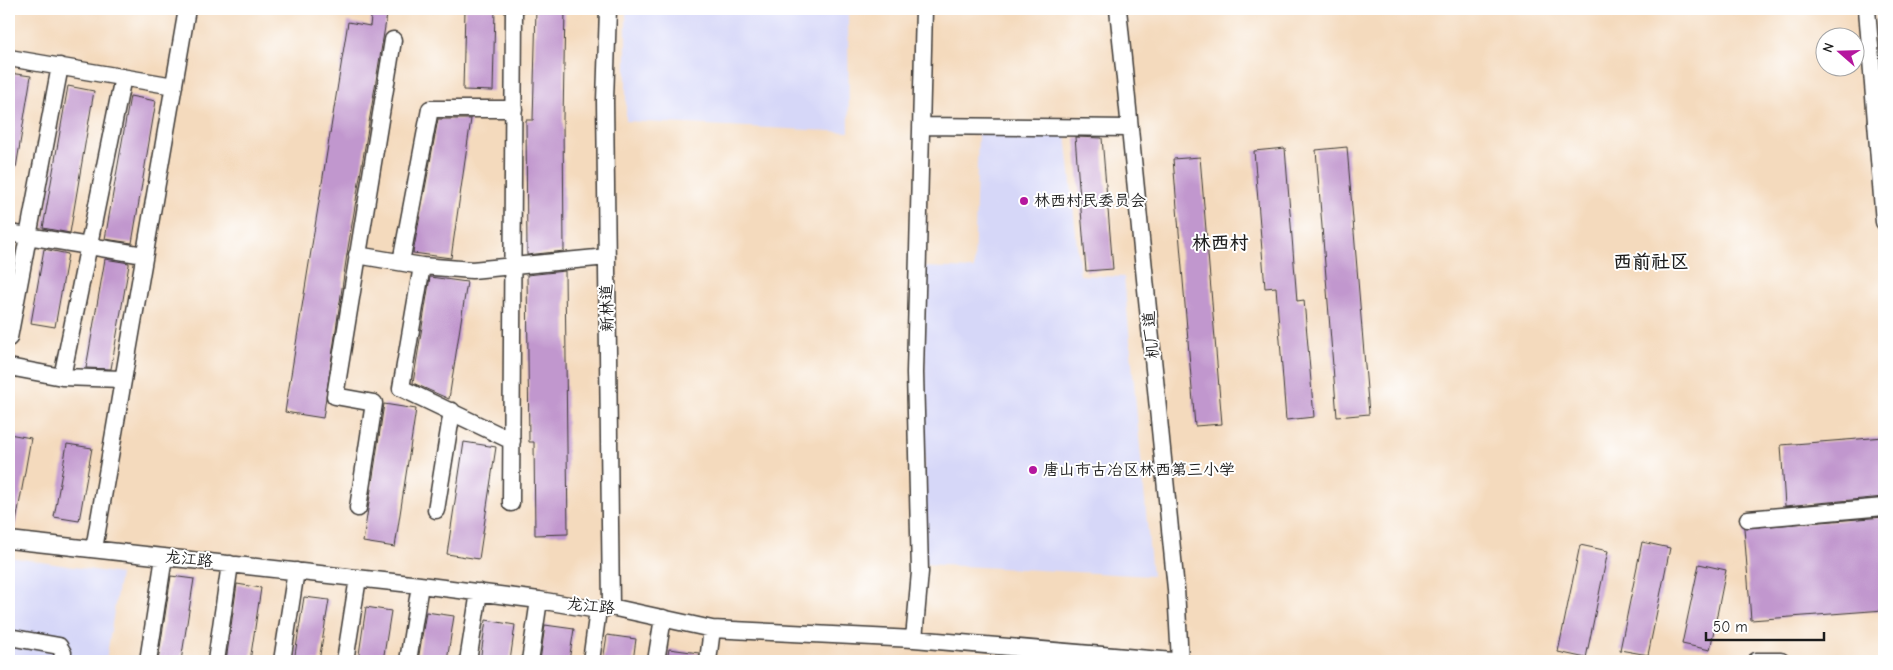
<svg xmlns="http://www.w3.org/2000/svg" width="1893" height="670" font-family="'Comic Neue','LXGW WenKai TC',sans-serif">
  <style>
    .built { fill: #d6d7f8 }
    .building { fill: #c197ce }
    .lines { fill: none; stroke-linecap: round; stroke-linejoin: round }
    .minor-casing { stroke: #3c3834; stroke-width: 19 }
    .minor { stroke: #fff; stroke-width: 16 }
    .poi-dot { fill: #b5179e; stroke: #fff; stroke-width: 2 }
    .labels { text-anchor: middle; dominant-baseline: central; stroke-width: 4; stroke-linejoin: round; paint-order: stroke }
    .poi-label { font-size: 16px; fill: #1c1c1c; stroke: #fff; text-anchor: start }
    .street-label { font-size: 16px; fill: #1c1c1c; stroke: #fff }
    .quarter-label { font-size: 19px; font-weight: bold; fill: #1c1c1c; stroke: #fff }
  </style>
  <rect width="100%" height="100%" fill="#fff"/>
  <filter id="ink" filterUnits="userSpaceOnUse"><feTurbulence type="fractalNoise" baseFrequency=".02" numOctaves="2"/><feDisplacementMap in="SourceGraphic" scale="10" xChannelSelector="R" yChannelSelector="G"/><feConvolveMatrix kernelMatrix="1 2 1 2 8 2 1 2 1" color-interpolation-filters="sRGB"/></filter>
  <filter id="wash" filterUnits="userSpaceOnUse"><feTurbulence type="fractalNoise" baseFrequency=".0096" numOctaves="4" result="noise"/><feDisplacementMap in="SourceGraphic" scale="20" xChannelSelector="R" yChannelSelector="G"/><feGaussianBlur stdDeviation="1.12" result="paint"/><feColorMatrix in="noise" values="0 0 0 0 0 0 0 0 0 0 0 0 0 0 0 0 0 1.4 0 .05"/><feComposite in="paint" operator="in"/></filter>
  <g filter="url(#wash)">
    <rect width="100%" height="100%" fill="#f4dabd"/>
    <path class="built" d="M626 9H848L849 132 626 121Z
      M978 132 1066 133 1080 275 1124 277 1152 576 924 564 925 267 974 269Z
      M9 557 120 574 106 661H9Z"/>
    <g id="blocks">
      <path class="building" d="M372 9H388L347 254 323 418 285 412 348 22 370 26Z
        M465 9H495L493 91 463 90Z
        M536 9H565L563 119 564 251 527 255 526 120H533Z
        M9 73 31 76 16 168 9 167Z
        M68 86 94 91 70 233 43 228Z
        M130 96 156 101 132 243 105 239Z
        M438 119H471L451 258 413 253Z
        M1075 137 1102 138 1113 269 1086 271Z
        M1347 147 1369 414 1337 417 1316 150Z
        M1285 148 1297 301 1304 300 1314 417 1286 420 1276 287 1265 288 1254 151Z
        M1200 157 1222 424 1195 426 1173 159Z
        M44 249 68 254 55 327 31 323Z
        M105 259 129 263V265L111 369 86 368Z
        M565 271 568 534 535 535 534 442H529L527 275Z
        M430 277 467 282 449 399 413 383Z
        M384 404 416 409 395 547 363 542Z
        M9 434 31 438 15 528H9Z
        M1884 437V497L1785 506 1781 445Z
        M464 442 496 447 479 559 447 554Z
        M67 444 92 448 79 521 54 517Z
        M1884 517V610L1751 620 1744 528Z
        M1642 542 1670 548 1648 655 1620 650Z
        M1580 545 1608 551 1586 658 1558 652Z
        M1699 564 1726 570 1710 650 1682 644Z
        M171 576 194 579 181 661H158Z
        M237 584 261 588 250 661H226Z
        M304 597 329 600 319 661H294Z
        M366 607 391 611 383 661H358Z
        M426 612 454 616 447 661H418Z
        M486 620 515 625 510 661H480Z
        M545 625 574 629 569 661H540Z
        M607 635 636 639 633 661H603Z
        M669 649 699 653 698 661H667Z"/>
    </g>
  </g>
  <g filter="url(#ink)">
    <use href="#blocks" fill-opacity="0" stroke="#3c3834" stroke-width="1"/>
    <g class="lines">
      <defs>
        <path id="minor" d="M608 9 605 101 611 607
          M1118 9 1176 589 1180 661
          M1867 9 1884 222
          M9 58 174 86
          M921 126 1130 128
          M9 233 144 255
          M357 255 422 266 472 270 607 257
          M401 262 430 109H514
          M422 266 401 388 512 441
          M9 338 60 66
          M9 367 62 377 122 379
          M62 377 123 77
          M511 503 514 9
          M358 508 374 403 335 396 393 40
          M436 510 452 411
          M1748 519 1884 507
          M9 540 420 585 539 600 598 610 611 607 712 629 914 639 1173 661
          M94 549 187 9
          M9 637 59 646 63 653 62 661
          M914 639 920 572 915 373 924 9
          M148 661 164 557
          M216 661 230 564
          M282 661 296 571
          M345 661 358 578
          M408 661 420 585
          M468 661 479 592
          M530 661 539 600
          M591 661 598 610
          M656 661 663 618
          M708 661 712 629
          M1756 661H1781"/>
      </defs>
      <use href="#minor" class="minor-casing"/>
      <use href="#minor" class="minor"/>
    </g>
  </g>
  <g class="poi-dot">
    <circle cx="1024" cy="201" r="5"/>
    <circle cx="1033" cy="470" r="5"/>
  </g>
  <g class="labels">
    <g class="poi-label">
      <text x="1034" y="201">林西村民委员会</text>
      <text x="1043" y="470">唐山市古冶区林西第三小学</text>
    </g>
    <g class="street-label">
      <text transform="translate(607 308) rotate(-91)">新林道</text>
      <text transform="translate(1151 335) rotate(-96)">机厂道</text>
      <text transform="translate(189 559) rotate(6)">龙江路</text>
      <text transform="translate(591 606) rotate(6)">龙江路</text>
    </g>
    <g class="quarter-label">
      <text x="1220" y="243">林西村</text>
      <text x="1651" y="262">西前社区</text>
    </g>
  </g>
  <rect width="1893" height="670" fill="none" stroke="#fff" stroke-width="30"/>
  <g transform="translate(1840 52) rotate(290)"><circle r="24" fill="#ffffff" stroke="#a4a4a4"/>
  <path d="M0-4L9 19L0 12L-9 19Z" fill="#b5179e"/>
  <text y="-8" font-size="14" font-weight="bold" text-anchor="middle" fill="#1c1c1c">N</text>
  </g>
  <path d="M1706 632v8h118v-8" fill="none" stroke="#1c1c1c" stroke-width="2.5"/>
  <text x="1713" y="632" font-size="15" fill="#1c1c1c" stroke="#ffffff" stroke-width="4" paint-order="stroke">50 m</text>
</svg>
